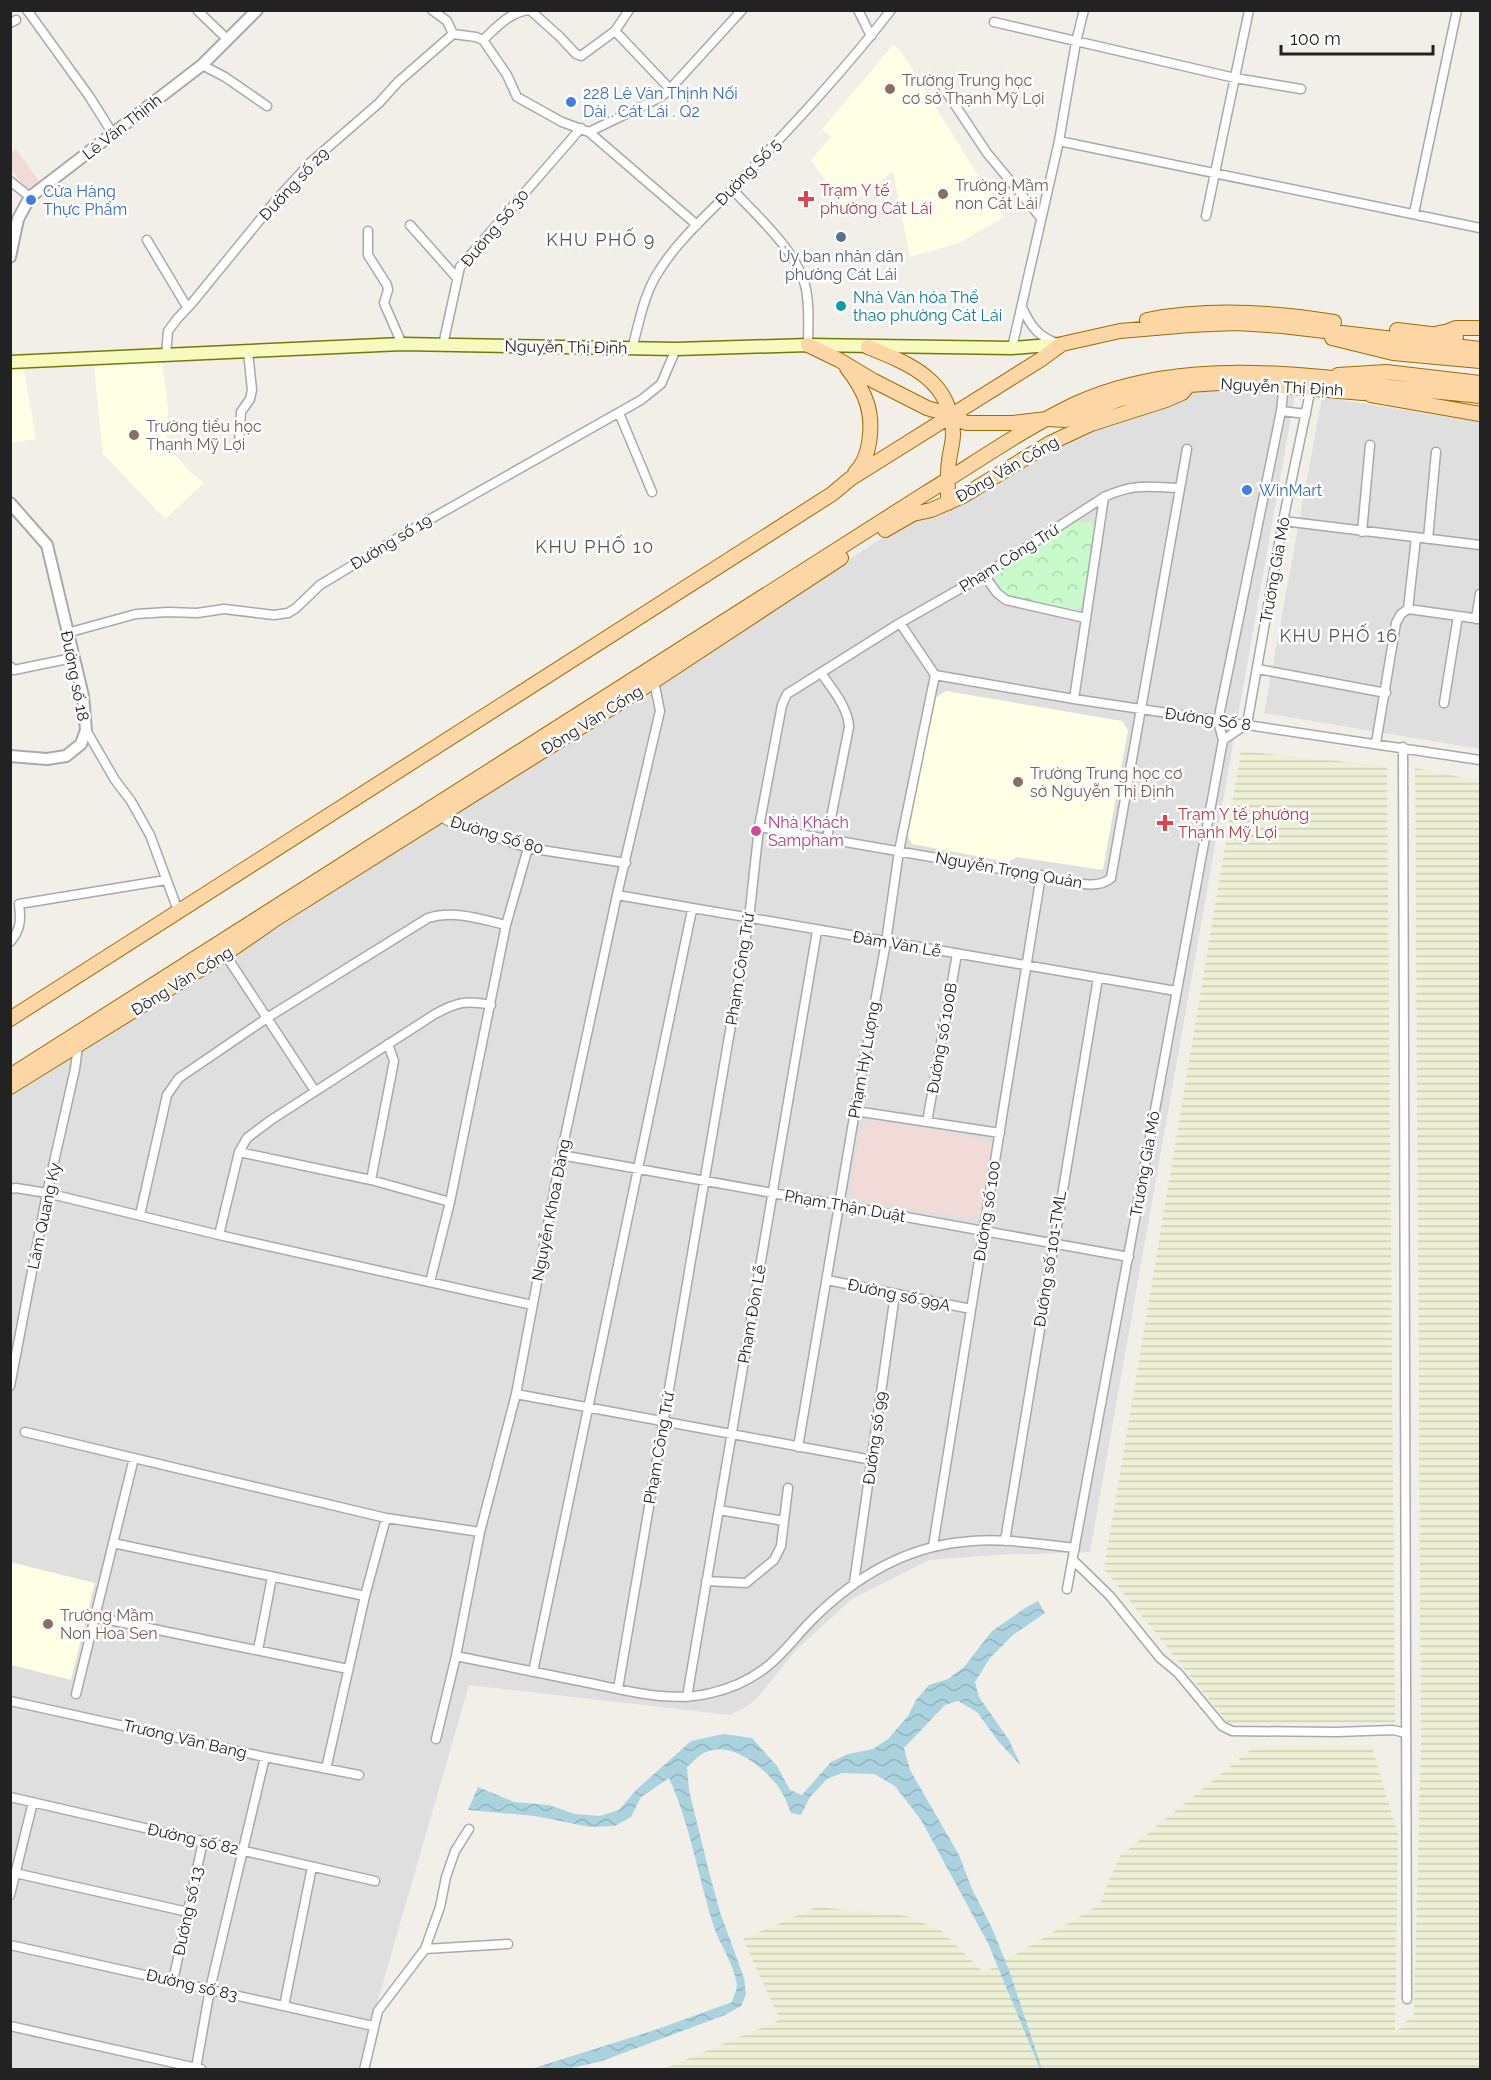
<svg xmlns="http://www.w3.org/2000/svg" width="1491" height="2080" font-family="Raleway,sans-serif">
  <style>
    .residential { fill: #e0dfdf }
    .commercial { fill: #f2dad9 }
    .education { fill: #ffffe5 }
    .farmland { fill: url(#farmland-rules) }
    .park { fill: url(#park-crowns) }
    .water { fill: url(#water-waves) }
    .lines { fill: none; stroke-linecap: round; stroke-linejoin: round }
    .minor-casing { stroke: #a9a9a9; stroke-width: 11 }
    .tertiary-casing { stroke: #a9a9a9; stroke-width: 14 }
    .secondary-casing { stroke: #707d05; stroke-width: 15 }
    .primary-casing { stroke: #a06b00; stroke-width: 16 }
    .minor { stroke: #fff; stroke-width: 8 }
    .tertiary { stroke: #fff; stroke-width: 10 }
    .secondary { stroke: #f7fabf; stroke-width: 12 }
    .primary { stroke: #fcd6a4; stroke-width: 14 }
    .education-dot { fill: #8d6e63; stroke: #fff; stroke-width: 2 }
    .shop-dot { fill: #3f7fe0; stroke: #fff; stroke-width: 2 }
    .health-dot { fill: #e0444e; stroke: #fff; stroke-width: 2 }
    .service-dot { fill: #5c6f8a; stroke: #fff; stroke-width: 2 }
    .culture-dot { fill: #0f9aa8; stroke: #fff; stroke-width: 2 }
    .hotel-dot { fill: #d1479c; stroke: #fff; stroke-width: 2 }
    .labels { text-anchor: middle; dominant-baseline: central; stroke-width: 5; stroke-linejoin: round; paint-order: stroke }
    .education-label { font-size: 16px; fill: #785e54; stroke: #fff; text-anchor: start }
    .shop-label { font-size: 16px; fill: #366cbe; stroke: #fff; text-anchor: start }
    .street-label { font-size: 16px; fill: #222; stroke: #fff }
    .health-label { font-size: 16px; fill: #be3a42; stroke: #fff; text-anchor: start }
    .service-label { font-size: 16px; fill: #4e5e75; stroke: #fff }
    .culture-label { font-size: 16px; fill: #0d838f; stroke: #fff; text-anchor: start }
    .hotel-label { font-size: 16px; fill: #b23c85; stroke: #fff; text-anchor: start }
    .neighbourhood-label { font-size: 18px; letter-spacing: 1.5px; fill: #555; stroke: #fff }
  </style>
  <defs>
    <pattern id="farmland-rules" width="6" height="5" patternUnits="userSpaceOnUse" patternTransform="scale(1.5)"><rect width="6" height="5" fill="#eef0d5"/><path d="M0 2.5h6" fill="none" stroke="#ccceb7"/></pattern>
    <pattern id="park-crowns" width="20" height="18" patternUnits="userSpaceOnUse" patternTransform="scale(1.5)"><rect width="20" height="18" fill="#c8facc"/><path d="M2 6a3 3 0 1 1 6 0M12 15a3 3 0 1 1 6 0" fill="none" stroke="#acd6af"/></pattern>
    <pattern id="water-waves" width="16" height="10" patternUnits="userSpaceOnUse" patternTransform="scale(1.5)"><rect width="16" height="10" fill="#aad3df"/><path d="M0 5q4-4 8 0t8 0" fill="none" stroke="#92b5bf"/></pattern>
  </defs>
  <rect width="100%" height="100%" fill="#f2efe9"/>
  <path class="residential" d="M1236 385 1295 394 1090 1552 997 1555 929 1560 852 1599 795 1651 759 1696 746 1707 730 1715 469 1685 358 2069 188 2070 179 2067 176 2070H11V1096L116 1031 904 524 1072 436 1186 393Z
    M1322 397 1480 422V749L1264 713Z"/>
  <path class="commercial" d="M16 149 42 185 30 194 11 169V153Z
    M872 1120 984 1139 989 1142 992 1147 983 1209 980 1214 976 1218 971 1219 855 1198 851 1187 862 1128Z"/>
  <path class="education" d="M893 45 900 50 1004 217 959 243 910 257 893 171 844 208 811 160 831 137 822 129Z
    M162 361 168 409 167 446 190 472 204 483 165 519 103 454 94 365Z
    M10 369H24L36 439 11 443Z
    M946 691 1122 721 1128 730 1103 870 1017 857 1008 862 912 844 907 835 935 698Z
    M10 1562 95 1583 71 1680 11 1665Z"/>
  <path class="farmland" d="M1241 751 1387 766 1395 1722 1228 1723 1104 1569Z
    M1415 768 1480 781V2069L661 2070 780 2020 743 1939 817 1907 907 1916 942 1931 984 1973 1099 1905 1119 1857 1254 1747 1371 1745 1398 1834 1395 2033 1414 2014 1421 1743Z"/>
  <path class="park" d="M1084 521 1090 522 1095 526V533L1082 606 1073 613 1007 601 995 587V576L999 570 1076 522Z"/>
  <path class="water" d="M1038 1601 1045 1613 1013 1635 990 1658 975 1682 979 1697 1009 1740 1021 1766 998 1741 977 1712 958 1701 945 1705 904 1748 910 1770 959 1855 972 1889 992 1928 1010 1973 1042 2069H1040L988 1943 921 1820 895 1786 874 1774 842 1773 827 1779 810 1797 801 1815 791 1813C788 1806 785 1797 781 1791 767 1769 729 1737 702 1754 697 1757 692 1763 687 1767L689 1790 709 1872 720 1912 744 1978 746 1994 741 2006 725 2015 602 2061 568 2069H531L655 2030 732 2002C733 1997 737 1990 737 1985 734 1963 719 1944 713 1924 698 1875 690 1825 669 1778L641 1797 631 1817 615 1826 590 1827 535 1816 468 1810 478 1787 514 1802 549 1805 575 1814 600 1816 619 1810 636 1790 691 1741 724 1734 752 1738 777 1766 790 1790 802 1795 831 1762 848 1754 873 1749 888 1739 908 1716 916 1700 929 1685 948 1679 964 1667 992 1631 1025 1608Z"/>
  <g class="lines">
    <defs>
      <path id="minor" d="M27 10 89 96 113 134
        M197 10 228 40
        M432 10 447 21 453 34 476 37 483 40 507 75 517 97 562 122 589 132 697 225
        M530 10 559 36 576 54 581 56 615 31 629 10
        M858 10 871 36
        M994 22 1235 78 1301 89
        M10 23 16 20
        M615 31 670 89
        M483 40C497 27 509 12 530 10
        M202 65 225 77 267 106
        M939 81 987 153 1041 218
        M589 132 661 97 670 89 742 10
        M1059 141 1480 228
        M10 181 30 197
        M732 189C757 216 795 249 805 285 810 303 808 326 808 345
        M1414 213 1457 10
        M1206 216 1249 10
        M410 225 457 278
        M368 231V255L387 285 388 290 384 303 402 344
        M147 240 187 307
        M1022 307C1030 325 1038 337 1057 343
        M443 345 460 267 581 128
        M1012 348 1059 141 1076 42 1084 10
        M632 349C639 323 644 293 659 271 680 237 712 211 739 182 791 127 844 71 891 10
        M166 356 168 331 177 319 192 303 277 199 311 162 379 103 398 82 453 34
        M1281 411 1306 414
        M619 413 652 492
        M239 445 241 412 250 399 252 390 248 352
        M1283 521 1480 545
        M1362 532 1370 445
        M1428 539 1436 452
        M984 575 997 593 1006 600 1085 618
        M1408 609 1416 538
        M1476 619 1480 594
        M900 623 935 675
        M67 633 136 614 168 612 197 613 224 609 274 615 288 613 296 608 320 585 411 530 641 400 661 384 676 349
        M10 666 14 670 72 658
        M1258 669 1386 693
        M821 673C832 689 848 707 849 727L827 838
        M935 675 1074 699 1480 760
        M1074 699 1104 497
        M1444 703 1458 616
        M86 730 115 780 131 801 150 835 176 905
        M1223 740 1247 724 1283 521 1311 388
        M1376 743 1396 623 1401 614 1408 609 1480 619
        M1403 747 1407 1999
        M439 816 450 822 528 848 626 863
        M759 827 1052 878C1070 881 1097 891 1111 878L1187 449
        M617 895 1176 991
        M10 942C21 930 21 919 19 904L166 880
        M225 954 315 1091
        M855 1111 1000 1133
        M927 1122 957 954
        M239 1152 371 1180 450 1202
        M561 1155 1129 1257
        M371 1180 394 1061 388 1044
        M10 1189 16 1188 47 1193 219 1235 532 1305
        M140 1215 167 1095 179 1078 267 1018 428 918C455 910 480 919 506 925
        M219 1235 239 1152 247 1138 271 1120 435 1014C457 1002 466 1000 491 1005
        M827 1280 971 1309
        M430 1282 450 1202 506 925 528 848
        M10 1386 47 1193 75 1069 78 1046
        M516 1394 872 1460
        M25 1432 386 1518 480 1532
        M798 1447 855 1111 886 942 899 851 935 675
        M719 1510 784 1521
        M1005 1541 1098 978
        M113 1543 365 1596
        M933 1546 1041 875
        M1073 1560 1110 1596 1160 1658 1178 1673 1222 1726 1232 1731 1336 1732 1393 1730 1406 1733
        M706 1581 746 1583 774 1560 781 1546 788 1488
        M854 1583 895 1294
        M1067 1589 1223 740 1218 721 1281 411 1284 385
        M95 1617 348 1669
        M258 1650 272 1577
        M456 1656C500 1665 545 1674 589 1683 628 1691 672 1703 711 1693 729 1689 749 1680 764 1669 782 1656 796 1636 812 1620 853 1579 903 1548 962 1542 999 1537 1038 1544 1075 1548
        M533 1672 692 910
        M618 1689 749 919 759 827 782 705 787 694 900 623 984 575 1104 497C1135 483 1147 487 1179 488
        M76 1694 134 1458
        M687 1697 817 931
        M10 1701 265 1757 359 1775
        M436 1739 456 1656 480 1532 516 1394 561 1155 617 895 660 711 654 681
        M326 1769 365 1596 386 1518
        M10 1797 375 1881
        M15 1873 188 1912
        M10 1895 33 1802
        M10 1945 373 2026
        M425 1949 508 1944
        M173 1981 203 1841
        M284 2006 312 1867
        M10 2026 201 2069
        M196 2068 210 1989 265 1757
        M364 2070 378 2011 425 1949 440 1907 446 1877 455 1851 469 1829"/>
      <path id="tertiary" d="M10 257 18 219 30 197 202 65 257 10
        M10 503 47 545 83 696 86 730 81 744 66 756 47 759 10 756"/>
      <path id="secondary" d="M10 362 402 344 676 349 808 345 1012 348 1062 344"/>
      <path id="primary" d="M1147 320C1207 308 1273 312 1334 322
        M1397 330 1456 337
        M1439 333 1446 332 1456 328H1480
        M1332 338 1393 353 1480 361
        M808 345 839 360 874 381 927 408 951 415 966 423H1013L1047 419 1066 420 1118 400 1156 391 1189 385 1233 382 1363 393 1381 390
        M868 347C910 364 952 380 953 434 953 443 950 452 949 461 947 475 948 489 948 503
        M847 368C866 392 874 413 869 443 867 455 863 465 855 473
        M1338 375 1386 372 1480 383
        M1371 395 1480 414
        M885 530 913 514 931 510 963 496 1050 443 1091 424 1166 400 1182 393 1189 385
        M10 1019 832 494 850 479 1040 360 1062 344 1120 331 1190 325 1236 323 1282 326 1480 349
        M10 1076 926 493C975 463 1023 429 1075 404 1151 369 1240 369 1322 377 1339 378 1355 383 1371 385 1408 389 1444 392 1480 396
        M10 1087 225 954 277 918 654 681 841 558"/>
    </defs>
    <use href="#minor" class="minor-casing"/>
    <use href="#tertiary" class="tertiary-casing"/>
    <use href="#secondary" class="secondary-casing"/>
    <use href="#primary" class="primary-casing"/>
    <use href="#minor" class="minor"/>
    <use href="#tertiary" class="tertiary"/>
    <use href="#secondary" class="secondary"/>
    <use href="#primary" class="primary"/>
  </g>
  <g class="education-dot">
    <circle cx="890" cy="89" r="6"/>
    <circle cx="943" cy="194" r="6"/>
    <circle cx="134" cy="435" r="6"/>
    <circle cx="1018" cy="782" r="6"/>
    <circle cx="48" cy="1624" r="6"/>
  </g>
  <g class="shop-dot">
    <circle cx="571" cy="102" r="6"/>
    <circle cx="31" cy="200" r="6"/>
    <circle cx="1247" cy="490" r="6"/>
  </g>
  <g class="health-dot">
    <path d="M803 190h6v6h6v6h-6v6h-6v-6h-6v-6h6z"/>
    <path d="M1162 814h6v6h6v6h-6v6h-6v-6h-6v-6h6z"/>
  </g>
  <circle class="service-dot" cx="841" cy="237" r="6"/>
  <circle class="culture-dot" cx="841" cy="306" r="6"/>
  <circle class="hotel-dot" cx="756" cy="831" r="6"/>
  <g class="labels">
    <g class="education-label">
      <text x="902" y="80">Trường Trung học<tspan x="902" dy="18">cơ sở Thạnh Mỹ Lợi</tspan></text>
      <text x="955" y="185">Trường Mầm<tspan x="955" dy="18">non Cát Lái</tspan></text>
      <text x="146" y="426">Trường tiểu học<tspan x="146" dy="18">Thạnh Mỹ Lợi</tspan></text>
      <text x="1030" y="773">Trường Trung học cơ<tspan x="1030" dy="18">sở Nguyễn Thị Định</tspan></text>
      <text x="60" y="1615">Trường Mầm<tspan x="60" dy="18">Non Hoa Sen</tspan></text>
    </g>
    <g class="shop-label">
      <text x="583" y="93">228 Lê Văn Thịnh Nối<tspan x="583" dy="18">Dài . Cát Lái . Q2</tspan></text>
      <text x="43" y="191">Cửa Hàng<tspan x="43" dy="18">Thực Phẩm</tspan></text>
      <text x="1259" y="490">WinMart</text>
    </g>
    <g class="street-label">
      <text transform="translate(122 127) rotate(-38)">Lê Văn Thịnh</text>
      <text transform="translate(748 172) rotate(-46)">Đường Số 5</text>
      <text transform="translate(294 184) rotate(-47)">Đường số 29</text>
      <text transform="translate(495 228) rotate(-50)">Đường Số 30</text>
      <text transform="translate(566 347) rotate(1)">Nguyễn Thị Định</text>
      <text transform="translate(1282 387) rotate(3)">Nguyễn Thị Định</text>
      <text transform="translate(1007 469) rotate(-30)">Đồng Văn Cống</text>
      <text transform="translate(391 542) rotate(-31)">Đường số 19</text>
      <text transform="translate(1009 558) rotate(-32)">Phạm Công Trứ</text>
      <text transform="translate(1275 570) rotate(-80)">Trương Gia Mô</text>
      <text transform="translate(75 676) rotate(79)">Đường số 18</text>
      <text transform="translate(1208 719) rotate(8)">Đường Số 8</text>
      <text transform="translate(592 720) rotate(-32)">Đồng Văn Cống</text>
      <text transform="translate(497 835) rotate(17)">Đường Số 80</text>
      <text transform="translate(1009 870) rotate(10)">Nguyễn Trọng Quản</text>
      <text transform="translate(897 944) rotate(10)">Đàm Văn Lễ</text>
      <text transform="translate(740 969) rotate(-81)">Phạm Công Trứ</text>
      <text transform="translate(182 981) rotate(-32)">Đồng Văn Cống</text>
      <text transform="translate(942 1038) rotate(-80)">Đường số 100B</text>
      <text transform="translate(864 1060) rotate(-80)">Phạm Hy Lượng</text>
      <text transform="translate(1145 1164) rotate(-80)">Trương Gia Mô</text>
      <text transform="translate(845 1206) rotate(10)">Phạm Thận Duật</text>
      <text transform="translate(551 1210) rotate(-79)">Nguyễn Khoa Đăng</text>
      <text transform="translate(987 1211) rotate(-81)">Đường số 100</text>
      <text transform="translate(44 1216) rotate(-78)">Lâm Quang Ky</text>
      <text transform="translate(1050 1259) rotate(-81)">Đường số 101-TML</text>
      <text transform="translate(899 1295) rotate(12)">Đường số 99A</text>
      <text transform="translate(752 1314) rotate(-80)">Phạm Đôn Lễ</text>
      <text transform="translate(875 1438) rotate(-82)">Đường số 99</text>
      <text transform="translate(659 1448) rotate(-80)">Phạm Công Trứ</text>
      <text transform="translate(185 1739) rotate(13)">Trương Văn Bang</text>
      <text transform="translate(193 1839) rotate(13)">Đường số 82</text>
      <text transform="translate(188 1911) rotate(-78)">Đường số 13</text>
      <text transform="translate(192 1985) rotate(13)">Đường số 83</text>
    </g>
    <g class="health-label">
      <text x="820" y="190">Trạm Y tế<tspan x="820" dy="18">phường Cát Lái</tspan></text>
      <text x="1178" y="814">Trạm Y tế phường<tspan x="1178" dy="18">Thạnh Mỹ Lợi</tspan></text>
    </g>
    <g class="service-label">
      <text x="841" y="256">Ủy ban nhân dân<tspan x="841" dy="18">phường Cát Lái</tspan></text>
    </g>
    <g class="culture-label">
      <text x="853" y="297">Nhà Văn hóa Thể<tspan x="853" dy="18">thao phường Cát Lái</tspan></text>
    </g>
    <g class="hotel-label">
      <text x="768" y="822">Nhà Khách<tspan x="768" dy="18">Sampham</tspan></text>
    </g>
    <g class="neighbourhood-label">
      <text x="601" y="239">KHU PHỐ 9</text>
      <text x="595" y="546">KHU PHỐ 10</text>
      <text x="1339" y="635">KHU PHỐ 16</text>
    </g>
  </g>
  <rect width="1491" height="2080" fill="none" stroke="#222222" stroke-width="24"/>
  <path d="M1281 45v9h152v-9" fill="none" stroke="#222222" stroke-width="3"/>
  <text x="1290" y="45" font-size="18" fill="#222222" stroke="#ffffff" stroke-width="4.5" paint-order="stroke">100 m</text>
</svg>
